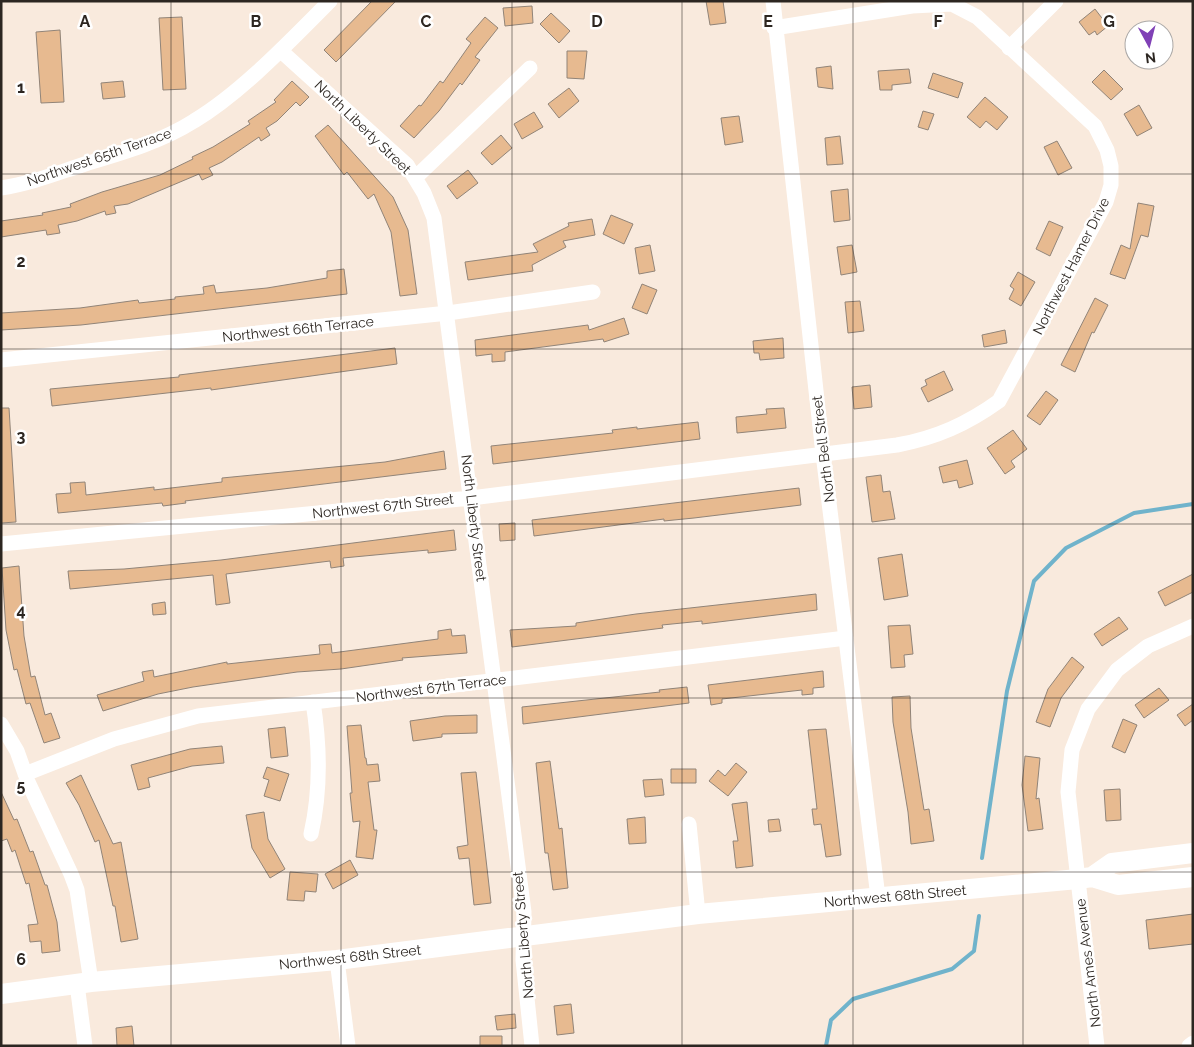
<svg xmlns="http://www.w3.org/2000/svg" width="1194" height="1047" font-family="Raleway,sans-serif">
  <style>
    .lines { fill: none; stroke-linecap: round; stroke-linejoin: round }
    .stream { stroke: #70b3cb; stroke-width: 4 }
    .building { fill: #e7ba90; stroke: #918478 }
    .minor { stroke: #fff; stroke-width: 15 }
    .secondary { stroke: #fff; stroke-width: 20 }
    .grid { fill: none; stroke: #2c2621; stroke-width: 1; stroke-opacity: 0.55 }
    .labels { text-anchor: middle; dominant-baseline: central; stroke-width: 5; stroke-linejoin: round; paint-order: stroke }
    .street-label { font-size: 14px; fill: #2c2621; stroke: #fff }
    .grid-label { font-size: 16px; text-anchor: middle; font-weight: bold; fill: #2c2621; stroke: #fff; stroke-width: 5; stroke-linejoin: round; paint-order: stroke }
  </style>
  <rect width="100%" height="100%" fill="#f9eadd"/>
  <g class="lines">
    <path class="stream" d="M982 858 1007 691 1034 581 1066 548 1134 513 1193 504
      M826 1046 831 1020 853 999 952 969 974 951 979 916"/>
  </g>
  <path class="building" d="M372 1H396L336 62 324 50Z
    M706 1H723L726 23 710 25Z
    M532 6 533 23 505 26 503 8Z
    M1095 9 1108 26 1097 35 1095 31 1089 35 1079 22Z
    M551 13 570 31 559 43 540 24Z
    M182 17 186 89 163 90 159 18Z
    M485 17 498 28 475 57 480 60 462 85 460 83 439 111 414 138 400 126 419 105 421 106 440 81 443 83 471 43 466 39Z
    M60 30 64 102 41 103 36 32Z
    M567 51H587L584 79 567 78Z
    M831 66 833 89 818 87 816 68Z
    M909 69 911 83 892 85V90H880L878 71Z
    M1104 70 1123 89 1111 100 1092 82Z
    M933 73 963 83 958 98 928 88Z
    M123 81 125 97 103 99 101 83Z
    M292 81 309 97 300 106 296 102 277 121 266 128 270 135 261 141 259 137 222 162 209 168 213 175 202 180 199 174 128 204 114 206 116 213 106 215 105 211 77 221 58 225 60 233 47 235 46 230 1 237V221L43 215 42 213 71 207 70 204 102 192 160 175 193 159 192 157 213 147 250 124 248 121 276 102 274 100Z
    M569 88 579 101 559 118 548 104Z
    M985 97 1008 117 997 130 986 121 980 128 967 117Z
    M1139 105 1152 128 1137 136 1124 114Z
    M923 111 934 114 928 130 918 127Z
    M534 112 543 127 522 139 514 124Z
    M739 116 743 142 725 145 721 118Z
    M328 125 393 197 408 230 417 294 400 296 391 232 374 194 368 199 347 172 344 175 315 136Z
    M501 135 512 148 492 165 481 153Z
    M840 136 843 164 827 165 825 138Z
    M1057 141 1072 168 1058 175 1044 147Z
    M468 170 478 183 457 199 447 186Z
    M848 189 850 220 834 222 831 191Z
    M1138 203 1154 206 1148 237 1141 235 1125 279 1110 274 1121 245 1130 249Z
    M611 215 633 224 624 244 603 234Z
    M592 219 595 235 563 241 566 247 532 265 533 271 468 280 465 262 538 252 533 244 569 226 568 223Z
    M1049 221 1063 227 1050 256 1036 249Z
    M650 245 655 271 639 274 635 248Z
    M852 245 857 272 841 275 837 247Z
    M344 269 347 294 81 325 1 330V313L80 308 138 300 139 303 175 299V297L204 294 203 287 214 285 216 293 267 288 327 278V271Z
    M1018 272 1035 282 1021 306 1009 299 1014 289 1010 286Z
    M642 284 657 290 647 314 632 308Z
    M1095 298 1108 305 1094 333 1092 332 1075 372 1061 365Z
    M860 301 864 331 848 333 845 302Z
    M624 318 629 334 604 342 603 339 505 352V361L492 362V354L476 356 475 340 588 325 589 330Z
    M1005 330 1007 343 984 347 982 335Z
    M783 338 784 358 760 360 759 353H754L753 341Z
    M395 348 397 364 211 390V388L52 406 50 389 179 377V375Z
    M944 371 953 390 928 402 921 388 927 385 925 380Z
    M870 385 872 407 854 409 852 387Z
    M1046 391 1058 400 1040 425 1027 416Z
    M1 408H9L16 522 1 523Z
    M784 408 786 428 737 433 736 417 767 414 766 409Z
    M698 422 700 439 493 464 491 446 613 433 612 430 637 427V429Z
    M1013 430 1027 449 1011 461 1015 467 1005 474 987 448Z
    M444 451 446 469 185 501 186 503 163 506 162 503 58 513 56 494 71 493 70 483 85 482 86 495 154 487V490L222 482V478L385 462Z
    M967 460 973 484 959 488 957 480 943 483 939 467Z
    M881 475 883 492 890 491 895 519 872 522 866 477Z
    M799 488 801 505 694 518 664 521V519L534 536 532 520Z
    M515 523V540L500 541 499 524Z
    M454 530 456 550 428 553V550L343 558 344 566 331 568 330 561 226 574 230 603 216 605 213 575 70 589 68 571 124 569 221 560Z
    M902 554 908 596 884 600 878 558Z
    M19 566 24 636 31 677 35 676 45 715 51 713 60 738 44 743 30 703 26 704 17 669 14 670 6 630 2 568Z
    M1193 574V592L1165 606 1158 592Z
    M816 594 817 610 702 624V621L662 625 663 628 512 647 510 630 576 626V623L636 614Z
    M165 602 166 614 153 615 152 604Z
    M1119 617 1128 629 1102 646 1094 634Z
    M910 625 913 654 904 655 905 667 891 668 888 626Z
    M451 629 452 636 465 635 467 653 402 658 403 660 341 669 297 672 193 687 158 694 103 711 97 695 144 681 142 672 153 670 154 677 227 662V664L320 654 319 645 331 644 332 653 438 639V631Z
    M1072 657 1084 667 1061 698 1050 727 1036 722 1048 689Z
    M823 671 824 687 813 688V694L802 695V690L722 699V703L711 705 708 685Z
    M687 687 689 703 523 724 522 707 660 692 659 690Z
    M1159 688 1169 700 1144 718 1135 705Z
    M910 696 911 728 924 810 929 809 934 841 911 844 908 812 893 722 892 697Z
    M1193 704V720L1185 726 1177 715Z
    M477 715V733L442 734V737L413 741 410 721 445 716Z
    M1123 719 1137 725 1125 753 1112 747Z
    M361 725 365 758H366L367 765 378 764 380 781 368 782 374 830H377L373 859 356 857 360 821 353 822 350 793H352L347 726Z
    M285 727 288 756 271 758 268 729Z
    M826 729 841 855 826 857 821 824 814 825 812 809H817L808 730Z
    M222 746 224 763 192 766 148 778 150 787 138 790 131 765 190 749Z
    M1025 756 1040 758 1036 799 1039 798 1043 829 1028 831 1022 785Z
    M550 761 559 829 562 828 568 888 553 890 548 853H545L536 763Z
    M736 763 747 772 728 796 709 781 718 770 725 776Z
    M267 767 289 774 280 801 264 796 269 780 263 778Z
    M671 769H696V783H671Z
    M476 772 491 903 474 905 469 858 459 859 457 847 468 845 461 773Z
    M81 775 113 844 121 842 138 939 121 942 115 906H113L99 840 95 842 79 805 66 783Z
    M662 779 664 795 645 797 643 780Z
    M1120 789 1121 820 1106 821 1104 790Z
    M1 792 14 820 17 819 30 852 33 851 45 885H47L57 922 60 951 42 953 41 941 30 942 28 925 38 924 29 883 26 884 15 850 12 852 7 839 1 841Z
    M747 802 753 866 736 868 733 841H738L732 804Z
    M264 812 268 839 285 869 270 878 252 848 246 815Z
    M645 817 646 843 629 844 627 819Z
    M779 819 781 831 769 832 768 820Z
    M350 860 358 875 333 889 325 874Z
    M290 872 318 874 316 892 305 891 304 901 287 900Z
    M1193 914V944L1149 949 1146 920Z
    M571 1004 574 1033 557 1035 554 1006Z
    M515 1014 516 1028 497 1030 495 1016Z
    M132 1026 134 1046H117L116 1028Z
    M480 1036H502V1046H480Z"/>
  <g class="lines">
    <path class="minor" d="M773 1 823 454 878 897
      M1009 48 1056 1
      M281 51 407 165 424 193 434 218 524 912 523 960 532 1046
      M415 178 530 68
      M1 188C30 184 57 173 85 164 122 153 161 142 194 121 242 92 290 41 330 1
      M1 360 448 313 593 292
      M1 544 471 498 897 445C936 438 967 424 999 401L1106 202 1111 185V166L1107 150 1095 126 977 17 952 4 912 6 774 28
      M1 724 17 751 28 782 71 874 77 890 91 982
      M25 774 114 739 198 716 846 638
      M689 824 698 914
      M311 834C321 790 320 746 313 702
      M337 960 348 1046
      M77 984 85 1046
      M1097 1046 1068 792 1072 750 1088 709 1117 670 1148 646 1193 626
      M1189 1046 1193 1043"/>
    <path class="secondary" d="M1092 877 1118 885 1193 877
      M1 994 91 982 337 960 698 914 1078 879 1092 877 1112 863 1193 853"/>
  </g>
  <path class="grid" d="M171 1V1046M341 1V1046M512 1V1046M682 1V1046M853 1V1046M1023 1V1046M1 174H1193M1 349H1193M1 524H1193M1 698H1193M1 872H1193"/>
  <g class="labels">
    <g class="street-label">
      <text transform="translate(363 127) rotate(44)">North Liberty Street</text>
      <text transform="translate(99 157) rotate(-19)">Northwest 65th Terrace</text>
      <text transform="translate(1071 266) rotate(-63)">Northwest Hamer Drive</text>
      <text transform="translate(298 329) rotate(-6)">Northwest 66th Terrace</text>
      <text transform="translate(823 449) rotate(-97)">North Bell Street</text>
      <text transform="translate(383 506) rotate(-6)">Northwest 67th Street</text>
      <text transform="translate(474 518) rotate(83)">North Liberty Street</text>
      <text transform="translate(431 688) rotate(-7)">Northwest 67th Terrace</text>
      <text transform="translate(895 896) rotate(-5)">Northwest 68th Street</text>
      <text transform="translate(523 935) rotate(-95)">North Liberty Street</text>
      <text transform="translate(350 957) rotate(-6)">Northwest 68th Street</text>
      <text transform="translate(1088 963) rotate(-97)">North Ames Avenue</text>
    </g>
  </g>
  <g class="grid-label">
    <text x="85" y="27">A</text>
    <text x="256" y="27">B</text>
    <text x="426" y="27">C</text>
    <text x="597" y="27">D</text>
    <text x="768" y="27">E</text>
    <text x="938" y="27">F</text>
    <text x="1109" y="27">G</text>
    <text x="21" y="93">1</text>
    <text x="21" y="267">2</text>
    <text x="21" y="442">3</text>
    <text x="21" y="616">4</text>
    <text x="21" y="791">5</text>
    <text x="21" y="965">6</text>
  </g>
  <rect width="1194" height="1047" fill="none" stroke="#2c2621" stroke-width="5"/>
  <g transform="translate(1149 45) rotate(173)"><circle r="24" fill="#ffffff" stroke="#aba8a6"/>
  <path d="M0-4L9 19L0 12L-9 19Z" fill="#8041b6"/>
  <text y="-8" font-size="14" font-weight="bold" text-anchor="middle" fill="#2c2621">N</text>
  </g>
</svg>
